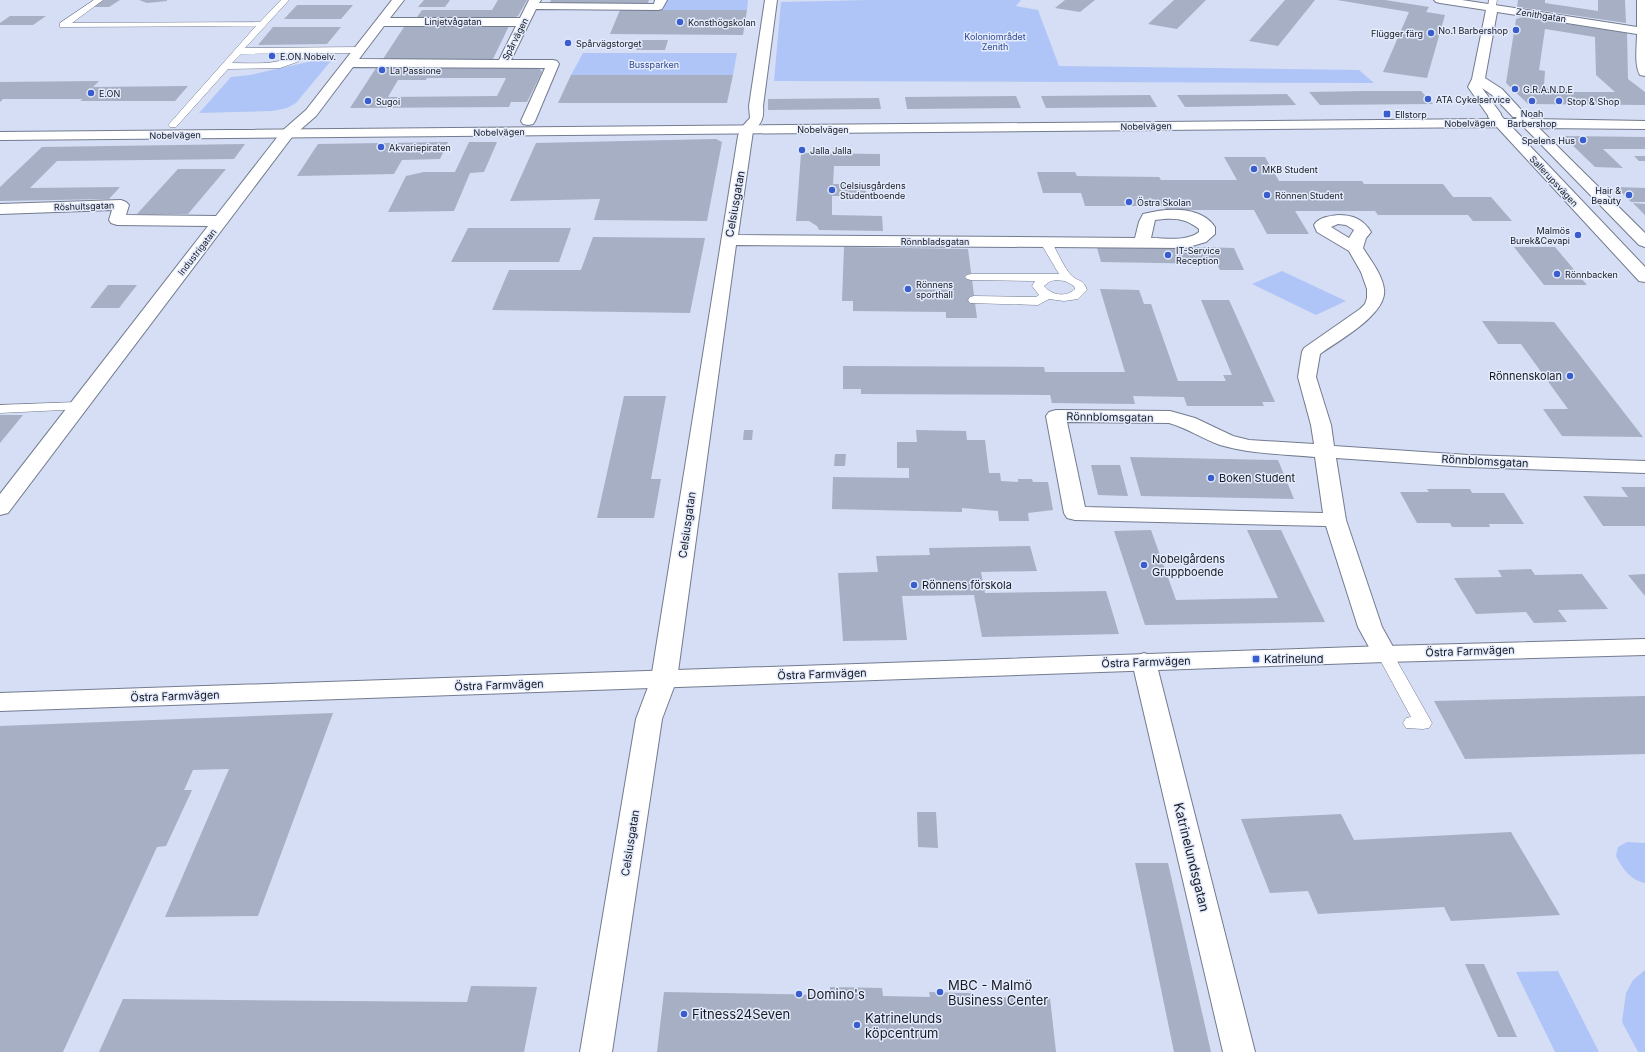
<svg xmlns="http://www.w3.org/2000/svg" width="1645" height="1052" font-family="Inter,sans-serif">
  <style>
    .green { fill: #b0c5f7 }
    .building { fill: #a6afc4; fill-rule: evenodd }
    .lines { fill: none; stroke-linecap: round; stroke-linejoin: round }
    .lane-casing { stroke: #737b8f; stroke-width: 1 }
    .street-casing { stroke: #737b8f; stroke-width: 2 }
    .secondary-casing { stroke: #737b8f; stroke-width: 2 }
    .lane { fill: #fff; fill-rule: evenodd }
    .street { fill: #fff; fill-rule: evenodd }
    .secondary { fill: #fff; fill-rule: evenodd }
    .poi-dot { fill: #3a5dce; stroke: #e4ebfd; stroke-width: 1.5 }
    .labels { text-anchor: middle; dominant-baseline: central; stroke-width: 3; stroke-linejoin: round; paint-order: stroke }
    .far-street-label { font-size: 9px; fill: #171a22; stroke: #e4ebfd }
    .far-poi-label { font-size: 9px; fill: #171a22; stroke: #e4ebfd; text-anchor: start }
    .far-park-label { font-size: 9px; fill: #2e478e; stroke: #e4ebfd }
    .street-label { font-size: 11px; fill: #171a22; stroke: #e4ebfd }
    .poi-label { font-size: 11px; fill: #171a22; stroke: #e4ebfd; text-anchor: start }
    .near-street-label { font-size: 13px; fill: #171a22; stroke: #e4ebfd }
    .near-poi-label { font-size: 13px; fill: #171a22; stroke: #e4ebfd; text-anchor: start }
  </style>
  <rect width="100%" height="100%" fill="#d5def4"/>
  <path class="green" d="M667 0H748L747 10H663Z
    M869 0H1021L1016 6 1038 10 1059 66 1359 70 1374 83 774 81 781 2Z
    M583 53H737L733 75H571Z
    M335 56 296 103 287 108 272 111 199 113 231 77 250 75Z
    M1282 271 1346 301 1316 315 1252 284Z
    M1627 842 1645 843V883C1630 880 1622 868 1616 856L1618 847Z
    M1645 970V1052H1638L1622 1022 1626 993 1633 980Z
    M1558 971 1599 1052H1555L1516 972Z"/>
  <path class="building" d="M103 0H120L109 7H93Z
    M139 0H167V1L147 3Z
    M424 0H450L445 7H418Z
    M498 0H527L518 16 508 20H415L422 10H492Z
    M551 0H649L647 5 549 4Z
    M1065 0H1095L1080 12 1055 8Z
    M1174 0H1206L1177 29 1148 24Z
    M1285 0H1315L1278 46 1249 41Z
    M1337 0H1385L1429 7 1426 12 1445 15 1427 78 1383 72 1409 12Z
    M1518 0H1545V3L1598 11V0H1625L1626 23 1517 7Z
    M297 5H353L341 19H284Z
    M620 10H747L743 35 610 34Z
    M10 16H46L33 25H0V23Z
    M1523 17 1627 33 1628 79 1645 92V105L1528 104 1506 83 1516 19ZM1545 29 1595 37 1596 75 1615 92H1551L1544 85 1545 71 1539 70Z
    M509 26 493 59H383L404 27Z
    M273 27H341L327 44 258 45Z
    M639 40H668L665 50H636Z
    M376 68H535L540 69 542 72 527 102H511L509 107 350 108ZM427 78H506L497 96 388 97 398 80H426Z
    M571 75H733L727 103H558Z
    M99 81 93 87 188 86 175 101H80L83 99H3L0 102V82Z
    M1366 91H1421L1433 104 1320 105 1309 92Z
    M1287 94 1296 105 1185 107 1177 95Z
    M1150 95 1157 107 1046 108 1041 96Z
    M1016 96 1021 108 907 109 905 97Z
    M879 98 881 109 768 110V99Z
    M1563 136 1645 137V149H1603L1623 168 1595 167Z
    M716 139 722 142 707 221 594 220 600 199 510 201 536 143Z
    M448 142 440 159 402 160 394 174 297 176 318 144Z
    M469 142H497L484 172 470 173 454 211 388 212 406 176 424 172H455Z
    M245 144 234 159 57 161 30 188 120 187 109 199 0 201V187L42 147Z
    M801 153 880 154V166H834L833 184H866V196H832V215L882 216 883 231 819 230 817 226 809 221H796Z
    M1634 156H1645V161H1639Z
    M1224 157H1265L1279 181H1362L1364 184H1443L1453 197H1491L1512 221H1473L1468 215H1378L1375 211H1295L1309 234H1267L1254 210H1166L1164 206H1085L1081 193H1043L1037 172H1075L1077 176 1159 177 1161 180H1237Z
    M178 169H226L188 214H137Z
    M1616 187 1645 188V202H1631Z
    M1633 203 1645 204V215Z
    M468 228H571L559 262H451Z
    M593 237 705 238 690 313 492 310 509 270H581Z
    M1096 244 1234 248 1244 270H1220L1217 264 1101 262Z
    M844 247 968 249 977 318H946V312L853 311V301H842Z
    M1514 247H1555L1587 285H1544Z
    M108 285H137L119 308H90Z
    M1100 289 1139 290 1144 304H1151L1178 381H1226L1223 375H1232L1201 300H1229L1275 402H1262L1264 406H1187L1184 397 1133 396 1135 404 1052 403 1050 395 861 394V389H843V366L1044 367 1045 372H1125Z
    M1482 321 1554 322 1643 437 1562 436 1543 409H1568L1521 344H1498Z
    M624 396H666L651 479H661L654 518H597Z
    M0 415H23L0 443Z
    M744 430H753L752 440H743Z
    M916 430 966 431 967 440H985L989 473H1000L1001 481 1018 482V479H1032L1033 482H1048L1053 510 1028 513 1029 521H999L998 511 962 508V512L832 509 833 477 909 478V468H897V442H917Z
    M835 454H846L845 466H834Z
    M1130 457 1278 460 1294 499 1141 496Z
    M1091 465H1120L1128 496 1098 495Z
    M1621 487H1645V526H1603L1583 496 1628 497Z
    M1427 489H1470L1472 493H1504L1524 524H1489L1490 527H1452L1450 523H1417L1400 492H1429Z
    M1151 530 1176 600 1278 598 1247 530H1281L1325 622 1145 625 1114 531Z
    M1030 546 1037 571 981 572 985 593 1106 591 1119 634 982 637 974 595 902 596 907 640 843 641 838 573 878 572 876 556 930 555 929 548Z
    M1531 569 1535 575 1582 574 1608 609 1558 610 1567 622 1534 623 1526 612 1476 614 1454 578 1502 577 1498 570Z
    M1645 574V596L1628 575Z
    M1645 696V754L1465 759 1434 701Z
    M333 713 258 916 165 917 229 769 193 770 184 790H192L166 846 157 847 63 1052H0V726Z
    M917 812H936L938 848 918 847Z
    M1341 814 1354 840 1511 832 1560 915 1451 921 1444 907 1318 914 1308 891 1270 893 1241 819Z
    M1135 863H1168L1211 1052H1174Z
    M1465 964H1484L1517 1037H1498Z
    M471 986 537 987 524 1052H99L123 999 467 1002Z
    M830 987 882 988 883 996 930 997 929 992 963 993H972V997L1050 998 1056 1052H657L664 992 830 995Z"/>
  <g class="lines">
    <defs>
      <path id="lane" d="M94 0H103L72 23 260 22 281 0H289L245 48 360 47 364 50 360 53H310L297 62 280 68 228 69 176 127H170L168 125 170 123 256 26 60 27V23ZM298 53C279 66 255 63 232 63L241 54Z
        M1489 0H1497L1495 10H1492L1488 8Z
        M1046 239 1052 242C1056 250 1065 269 1071 275 1079 283 1083 278 1087 290L1078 299 1064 301 1049 299 1038 305 970 303 968 300 970 297 974 296 1036 297 1039 295 1032 286 1035 281 971 280 967 279 965 277 967 275 971 274H1059L1040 242ZM1055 280 1065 281 1074 286 1075 289C1066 298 1051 295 1044 286L1049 282Z
        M78 402 83 403 85 406 83 409 0 413V405Z
        M1385 648 1391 650 1393 654 1432 723 1429 728 1423 729 1406 728 1403 723 1406 718 1411 717 1377 654 1379 650Z"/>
      <path id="street" d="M392 0H404L390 18H520L529 0H541L539 3 654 4 655 0H667L662 9 658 10 536 9 511 60H553L557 61 559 64 535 121 533 124 528 125 523 124 521 121 545 68 353 67 316 116 292 137 8 513 0 515V494L208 226 117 225 111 223 109 220 112 210 0 214V204L121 200 126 202 129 205 126 215 216 216 282 131 306 110ZM384 26H516L499 60 359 59Z
        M765 0H777L763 106C764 118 762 123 753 131L738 235 1135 238 1139 222 1143 214C1166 208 1200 205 1215 227V234L1206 242 1185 248 736 245 677 679 662 719 612 1052H580L636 719 651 679 738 136 741 128 750 118 749 106ZM1164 219C1178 218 1188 220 1199 229V232C1186 242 1166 238 1151 238L1155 220Z
        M1434 0H1462L1637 27V0H1645V76L1640 75C1634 64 1637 46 1637 34L1497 12 1485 78 1502 89 1525 114 1523 117H1513L1492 95 1482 88 1501 114 1499 117H1489L1468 87 1472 79 1486 10 1440 3 1436 2Z
        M1338 215C1353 215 1363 219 1371 232L1366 238 1363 248C1371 261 1382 274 1384 289 1388 314 1338 341 1320 354L1316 377 1331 425 1334 446 1468 455 1645 461V473L1468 467 1336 458 1346 520 1382 627 1397 654 1394 660 1385 662 1376 660 1358 627 1326 526 1075 520 1067 518 1064 513 1046 416 1049 412 1056 410 1170 411 1195 418 1233 436 1249 440 1314 444 1311 425 1298 377 1302 352 1304 348 1360 309 1365 304 1367 298V289L1361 272 1349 251 1317 232 1314 225C1319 217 1330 216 1338 215ZM1338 224 1346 225 1354 230 1349 238 1331 227ZM1067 422 1169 423C1187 428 1203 439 1220 445 1251 454 1283 454 1315 457L1323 513 1085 507Z
        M1144 653 1153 656 1156 662 1255 1052H1223L1132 662 1135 656Z"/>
      <path id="secondary" d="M1495 113 1500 114 1504 119H1516L1517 115C1524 113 1526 115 1531 119L1645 121V129L1539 128 1645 233V247L1639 245 1524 127H1512L1645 267V282L1639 281 1497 127 0 140V132L1490 119 1488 117 1490 114Z
        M1645 639V655L1385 662 0 711V693L1385 646Z"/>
    </defs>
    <use href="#lane" class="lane-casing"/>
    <use href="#street" class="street-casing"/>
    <use href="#secondary" class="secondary-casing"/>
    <use href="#lane" class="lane"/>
    <use href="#street" class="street"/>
    <use href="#secondary" class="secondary"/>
  </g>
  <g class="poi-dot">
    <circle cx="680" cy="22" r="4"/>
    <circle cx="1516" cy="30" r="4"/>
    <circle cx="1431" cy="33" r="4"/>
    <circle cx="568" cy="43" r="4"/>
    <circle cx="272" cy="56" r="4"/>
    <circle cx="382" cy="70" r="4"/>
    <circle cx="1515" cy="89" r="4"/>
    <circle cx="91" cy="93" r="4"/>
    <circle cx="1428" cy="99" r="4"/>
    <circle cx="368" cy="101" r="4"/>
    <circle cx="1532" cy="101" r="4"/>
    <circle cx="1559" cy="101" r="4"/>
    <rect x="1383" y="110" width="8" height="8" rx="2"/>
    <circle cx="1583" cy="140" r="4"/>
    <circle cx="381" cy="147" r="4"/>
    <circle cx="802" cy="150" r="4"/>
    <circle cx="1254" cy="169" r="4"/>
    <circle cx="832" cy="190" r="4"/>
    <circle cx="1267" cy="195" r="4"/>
    <circle cx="1629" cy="195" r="4"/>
    <circle cx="1129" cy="202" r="4"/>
    <circle cx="1578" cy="235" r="4"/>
    <circle cx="1168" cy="255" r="4"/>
    <circle cx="1557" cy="274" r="4"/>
    <circle cx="908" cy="289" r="4"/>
    <circle cx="1570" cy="376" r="4"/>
    <circle cx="1211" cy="478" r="4"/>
    <circle cx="1144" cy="565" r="4"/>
    <circle cx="914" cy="585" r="4"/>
    <rect x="1252" y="655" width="8" height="8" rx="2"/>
    <circle cx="940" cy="992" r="4"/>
    <circle cx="799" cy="994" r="4"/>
    <circle cx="684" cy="1014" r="4"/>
    <circle cx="857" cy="1025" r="4"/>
  </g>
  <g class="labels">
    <g class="far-street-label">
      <text transform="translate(1541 15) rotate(9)">Zenithgatan</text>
      <text x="453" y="21">Linjetvågatan</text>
      <text transform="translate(515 39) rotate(-63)">Spårvägen</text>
      <text transform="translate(1470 123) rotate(-1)">Nobelvägen</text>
      <text transform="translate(1146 126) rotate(-1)">Nobelvägen</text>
      <text x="823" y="129">Nobelvägen</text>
      <text transform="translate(499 132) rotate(-1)">Nobelvägen</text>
      <text transform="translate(175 135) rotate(-1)">Nobelvägen</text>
      <text transform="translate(1554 181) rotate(47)">Sallerupsvägen</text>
      <text transform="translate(84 206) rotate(-2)">Röshultsgatan</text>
      <text x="935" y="241">Rönnbladsgatan</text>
      <text transform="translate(197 252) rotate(-52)">Industrigatan</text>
    </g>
    <g class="far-poi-label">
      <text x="688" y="22">Konsthögskolan</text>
      <text x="1508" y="30" text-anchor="end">No.1 Barbershop</text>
      <text x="1423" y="33" text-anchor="end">Flügger färg</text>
      <text x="576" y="43">Spårvägstorget</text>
      <text x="280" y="56">E.ON Nobelv.</text>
      <text x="390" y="70">La Passione</text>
      <text x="1523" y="89">G.R.A.N.D.E</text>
      <text x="99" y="93">E.ON</text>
      <text x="1436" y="99">ATA Cykelservice</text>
      <text x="376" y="101">Sugoi</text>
      <text x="1567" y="101">Stop &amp; Shop</text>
      <text x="1532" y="113" text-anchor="middle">Noah<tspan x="1532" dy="10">Barbershop</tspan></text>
      <text x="1395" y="114">Ellstorp</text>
      <text x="1575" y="140" text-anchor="end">Spelens Hus</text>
      <text x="389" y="147">Akvariepiraten</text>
      <text x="810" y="150">Jalla Jalla</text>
      <text x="1262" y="169">MKB Student</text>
      <text x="840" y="185">Celsiusgårdens<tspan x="840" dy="10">Studentboende</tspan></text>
      <text x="1621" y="190" text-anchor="end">Hair &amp;<tspan x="1621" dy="10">Beauty</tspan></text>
      <text x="1275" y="195">Rönnen Student</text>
      <text x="1137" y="202">Östra Skolan</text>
      <text x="1570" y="230" text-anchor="end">Malmös<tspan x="1570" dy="10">Burek&amp;Cevapi</tspan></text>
      <text x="1176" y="250">IT-Service<tspan x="1176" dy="10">Reception</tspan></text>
      <text x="1565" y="274">Rönnbacken</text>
      <text x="916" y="284">Rönnens<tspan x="916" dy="10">sporthall</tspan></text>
    </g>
    <g class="far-park-label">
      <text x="995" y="36">Koloniområdet<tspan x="995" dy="10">Zenith</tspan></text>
      <text x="654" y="64">Bussparken</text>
    </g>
    <g class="street-label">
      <text transform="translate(735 204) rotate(-80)">Celsiusgatan</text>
      <text transform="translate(1110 417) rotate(1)">Rönnblomsgatan</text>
      <text transform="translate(1485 461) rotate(3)">Rönnblomsgatan</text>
      <text transform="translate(687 525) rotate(-82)">Celsiusgatan</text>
      <text transform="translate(1470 651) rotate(-2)">Östra Farmvägen</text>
      <text transform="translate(1146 662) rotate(-2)">Östra Farmvägen</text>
      <text transform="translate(822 674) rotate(-2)">Östra Farmvägen</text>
      <text transform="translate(499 685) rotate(-2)">Östra Farmvägen</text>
      <text transform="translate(175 696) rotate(-2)">Östra Farmvägen</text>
      <text transform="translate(630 843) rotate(-81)">Celsiusgatan</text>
    </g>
    <g class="poi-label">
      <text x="1562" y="376" text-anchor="end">Rönnenskolan</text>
      <text x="1219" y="478">Boken Student</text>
      <text x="1152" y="559">Nobelgårdens<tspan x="1152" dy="13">Gruppboende</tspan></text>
      <text x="922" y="585">Rönnens förskola</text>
      <text x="1264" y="659">Katrinelund</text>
    </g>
    <g class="near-street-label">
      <text transform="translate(1192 857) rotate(76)">Katrinelundsgatan</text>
    </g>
    <g class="near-poi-label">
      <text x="948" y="985">MBC - Malmö<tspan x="948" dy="15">Business Center</tspan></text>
      <text x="807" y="994">Domino's</text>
      <text x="692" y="1014">Fitness24Seven</text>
      <text x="865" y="1018">Katrinelunds<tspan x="865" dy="15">köpcentrum</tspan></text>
    </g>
  </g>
</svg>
